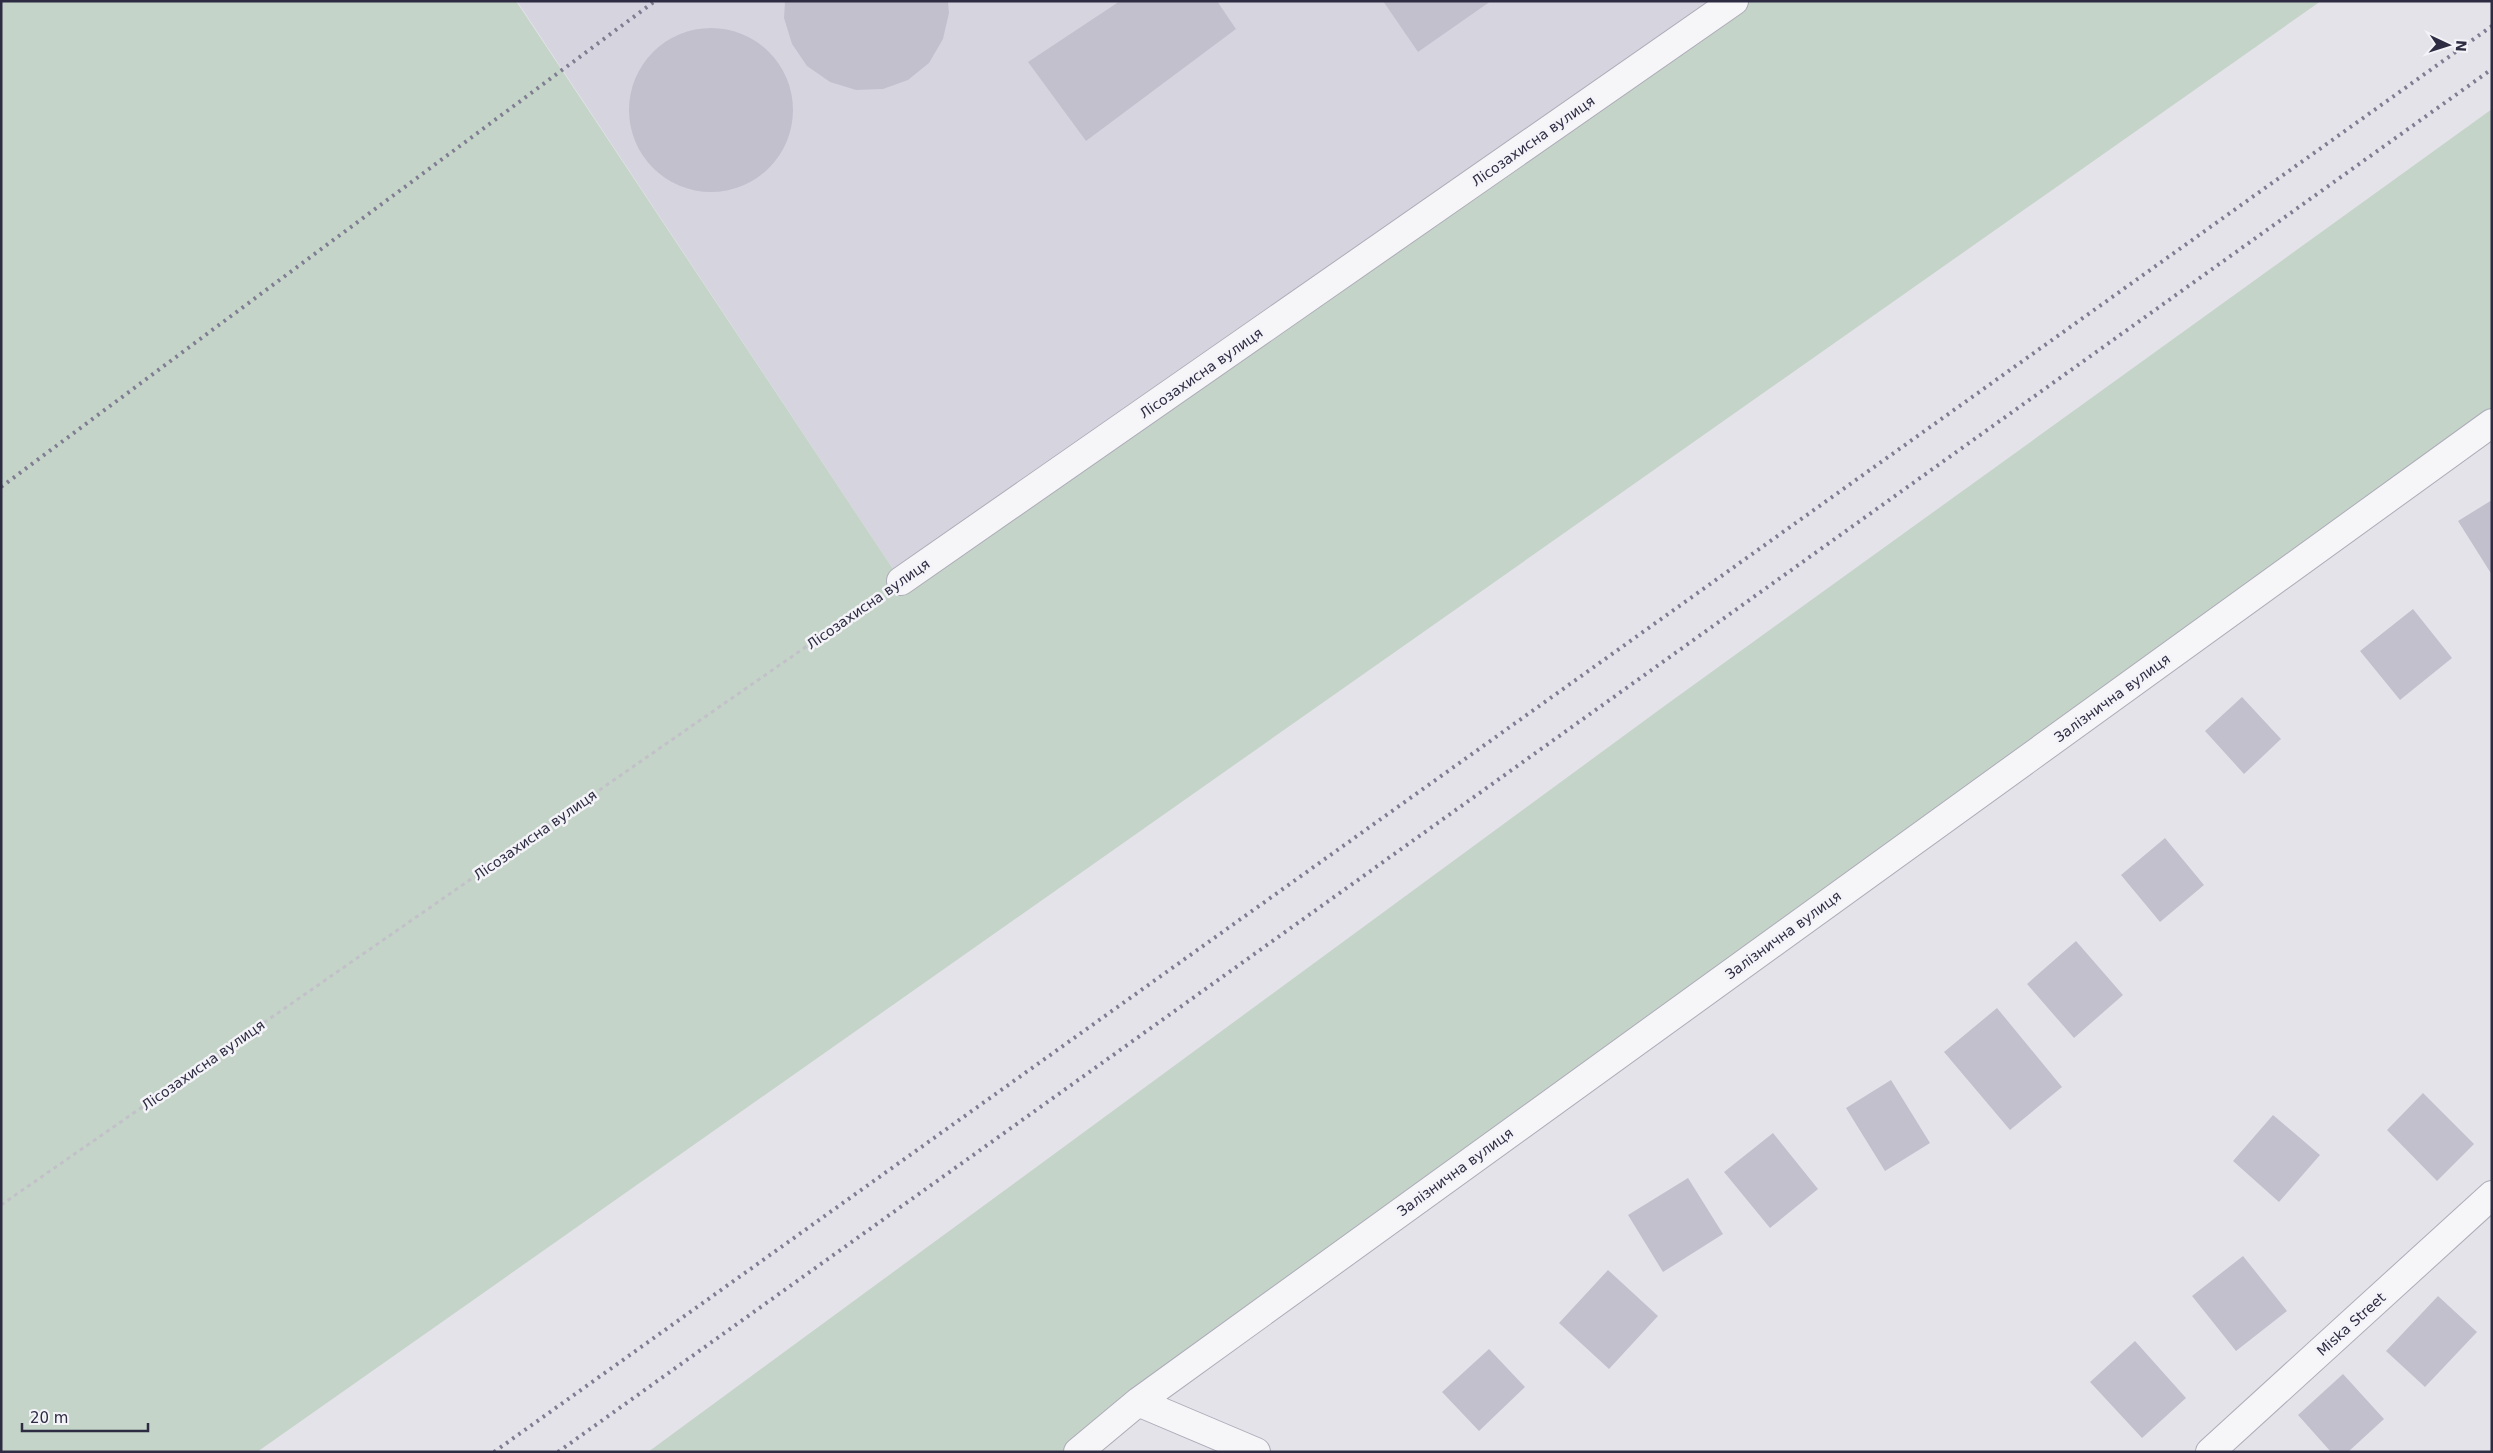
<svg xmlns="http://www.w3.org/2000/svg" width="2493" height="1453" font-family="'DejaVu Sans',sans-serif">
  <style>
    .built { fill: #d6d5df }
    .green { fill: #c5d4c8 }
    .building { fill: #c2c0cd }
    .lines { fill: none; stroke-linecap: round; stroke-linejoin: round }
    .minor-casing { stroke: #adacb8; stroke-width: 30 }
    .path { stroke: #c2c1c9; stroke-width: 3; stroke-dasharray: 4 4; stroke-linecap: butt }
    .minor { stroke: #f6f6f9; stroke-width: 28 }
    .rail { stroke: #807d93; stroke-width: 4; stroke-dasharray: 2.5 5; stroke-linecap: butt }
    .labels { text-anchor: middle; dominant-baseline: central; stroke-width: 5; stroke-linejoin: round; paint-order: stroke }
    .street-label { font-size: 14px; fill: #2e2c42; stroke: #f3f3f8 }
  </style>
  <rect width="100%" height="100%" fill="#e4e3ea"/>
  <path class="built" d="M517 1H1734L901 581Z"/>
  <path class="green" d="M1 1H516L901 581 1734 1H2321L257 1452H1Z
    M2492 109V423L1078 1452H648L1663 707Z"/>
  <path class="building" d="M785 1H948L949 13 943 39 929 63 908 80 883 89 856 90 830 82 807 66 792 44 784 18Z
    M1120 1H1217L1236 29 1086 141 1028 62Z
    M1383 1H1491L1418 52Z
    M629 110a82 82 0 1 1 164 0a82 82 0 1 1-164 0Z
    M2492 500V575L2458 521Z
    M2413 609 2452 658 2400 700 2360 651Z
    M2242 697 2281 739 2244 774 2205 731Z
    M2165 838 2204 885 2160 922 2121 875Z
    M2076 941 2123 995 2074 1038 2027 984Z
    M1997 1008 2062 1087 2010 1130 1944 1052Z
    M1891 1080 1930 1143 1885 1171 1846 1108Z
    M2423 1093 2474 1144 2437 1181 2387 1130Z
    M2273 1115 2320 1155 2279 1202 2233 1161Z
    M1773 1133 1818 1189 1770 1228 1724 1172Z
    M1688 1178 1723 1234 1663 1272 1628 1215Z
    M2243 1256 2287 1311 2236 1351 2192 1296Z
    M1608 1270 1658 1316 1609 1369 1559 1323Z
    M2438 1296 2477 1332 2425 1387 2386 1351Z
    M2135 1341 2186 1398 2142 1438 2090 1382Z
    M1489 1349 1525 1387 1479 1431 1442 1392Z
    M2343 1374 2384 1419 2348 1452H2331L2298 1415Z"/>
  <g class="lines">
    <defs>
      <path id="minor" d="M901 581 1734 1
        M1138 1402 1256 1452
        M1078 1452 1138 1402 2492 423
        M2210 1452 2492 1195"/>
    </defs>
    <use href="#minor" class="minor-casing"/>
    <path class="path" d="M1 1205 872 601"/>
    <use href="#minor" class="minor"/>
    <path class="rail" d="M1 487 655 1
      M494 1452 2492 26
      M558 1452 2492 69"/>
  </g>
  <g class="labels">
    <g class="street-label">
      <text transform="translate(1533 141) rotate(-35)">Лісозахисна вулиця</text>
      <text transform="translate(1201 373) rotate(-35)">Лісозахисна вулиця</text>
      <text transform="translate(868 604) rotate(-35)">Лісозахисна вулиця</text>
      <text transform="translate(2112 698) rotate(-36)">Залізнична вулиця</text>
      <text transform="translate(535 835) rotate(-35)">Лісозахисна вулиця</text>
      <text transform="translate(1783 935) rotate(-36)">Залізнична вулиця</text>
      <text transform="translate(203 1065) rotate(-35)">Лісозахисна вулиця</text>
      <text transform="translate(1455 1172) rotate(-36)">Залізнична вулиця</text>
      <text transform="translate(2351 1324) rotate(-42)">Miska Street</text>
    </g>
  </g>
  <rect width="2493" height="1453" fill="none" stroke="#2e2c42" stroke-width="5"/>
  <g transform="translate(2448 45) rotate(94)" stroke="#f3f3f8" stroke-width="4" paint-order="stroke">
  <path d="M0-4L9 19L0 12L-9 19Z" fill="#2e2c42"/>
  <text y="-8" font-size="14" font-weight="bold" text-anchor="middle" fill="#2e2c42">N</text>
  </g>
  <path d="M22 1423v8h126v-8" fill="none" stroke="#2e2c42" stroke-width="2.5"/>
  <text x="30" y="1423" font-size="15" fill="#2e2c42" stroke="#f3f3f8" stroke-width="4" paint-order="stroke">20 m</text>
</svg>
